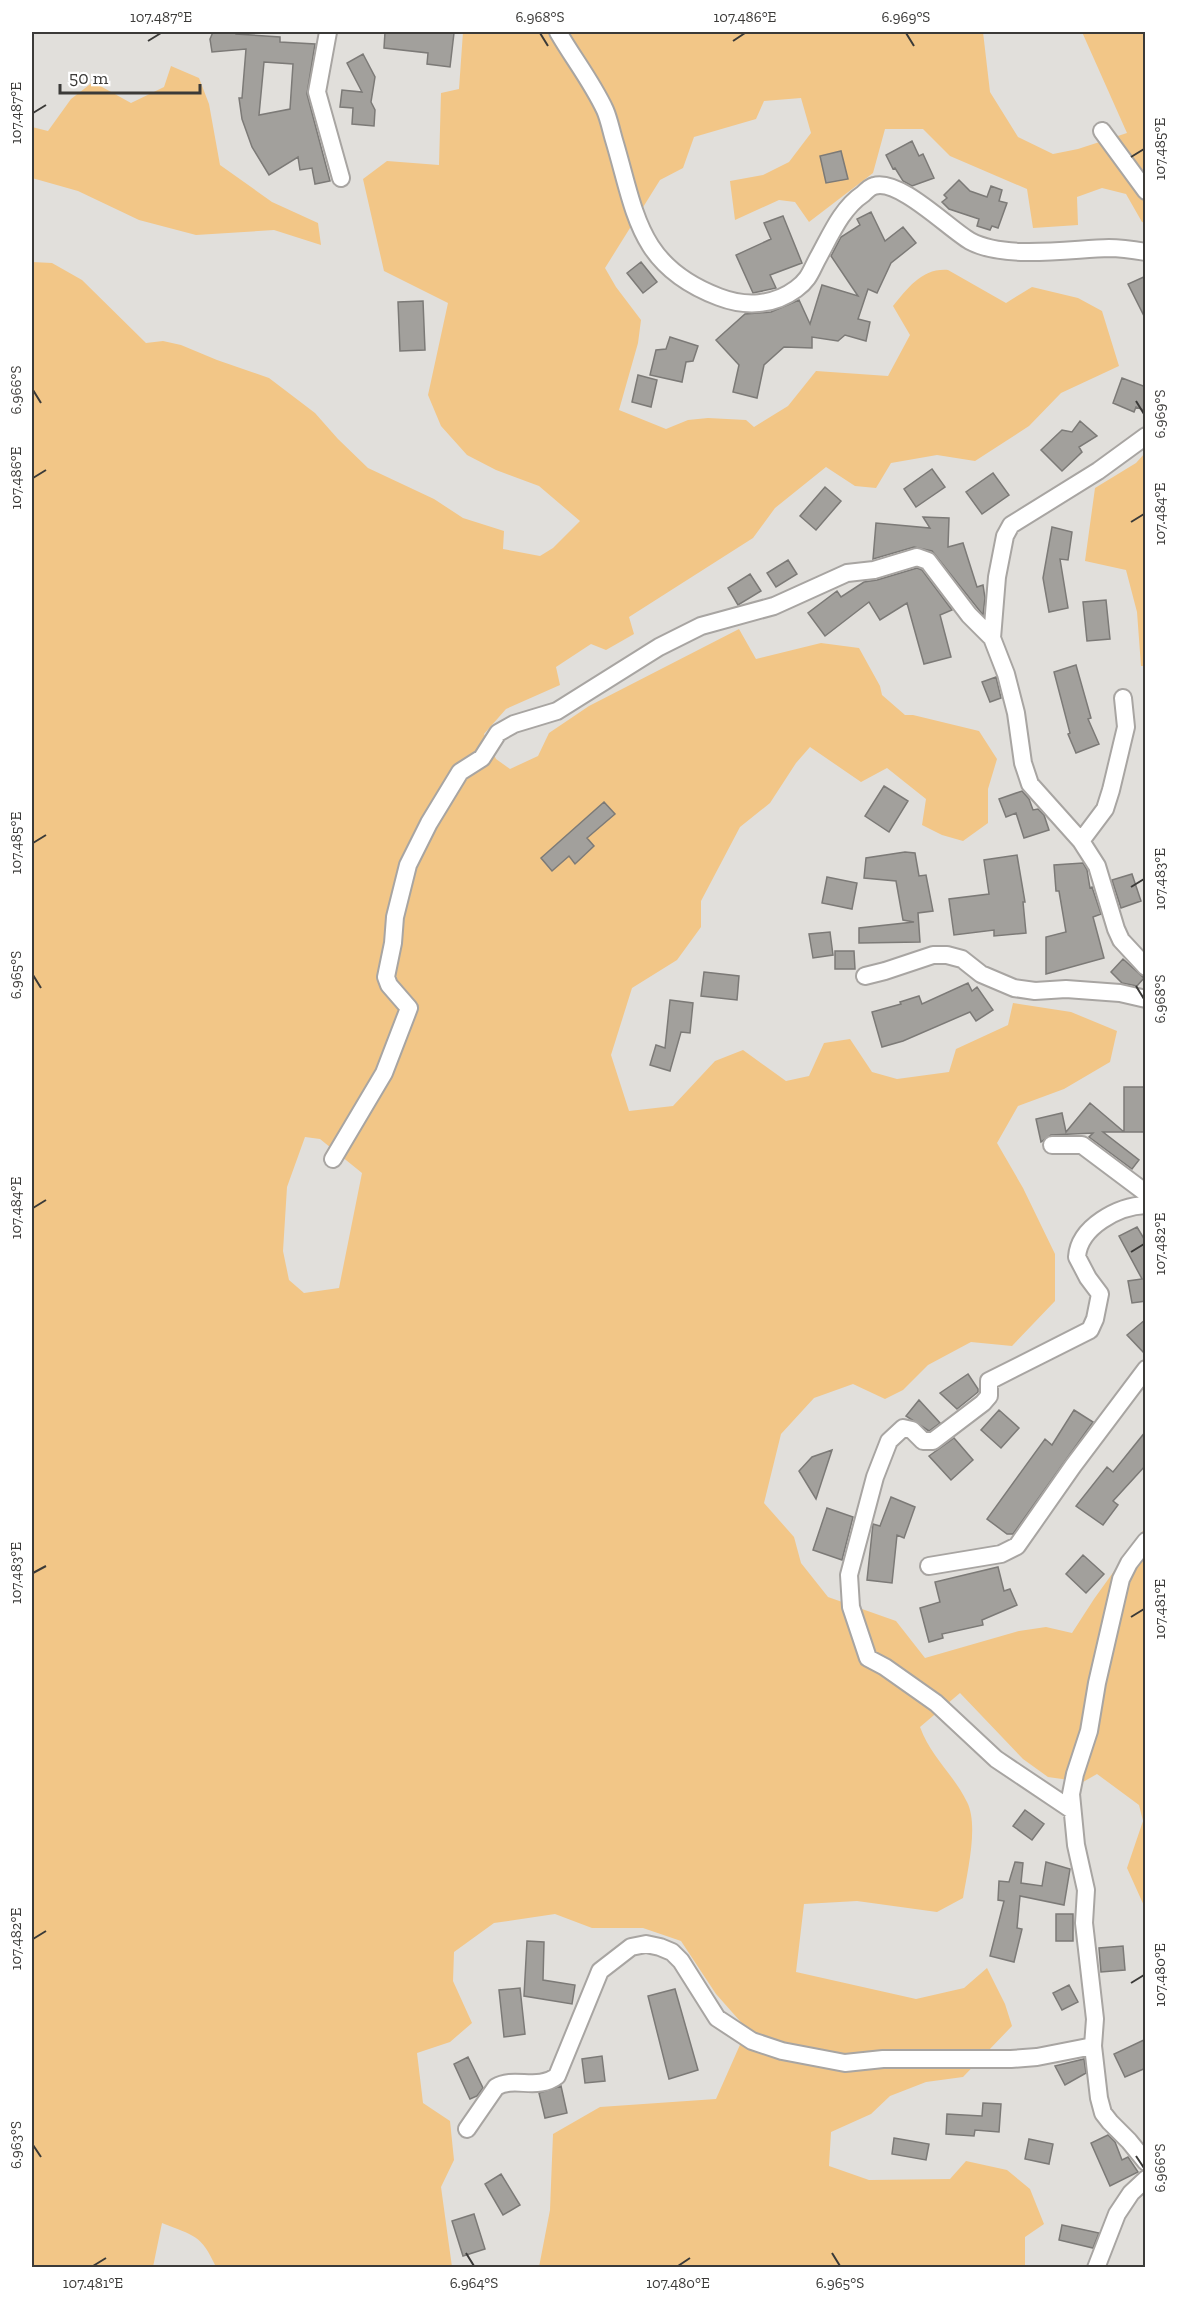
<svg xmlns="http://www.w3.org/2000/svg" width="1177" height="2299" font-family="'Zilla Slab',serif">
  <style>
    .green { fill: #f2c687; fill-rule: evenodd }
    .building { fill: #a2a09c; stroke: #7c7a77; stroke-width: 1.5; fill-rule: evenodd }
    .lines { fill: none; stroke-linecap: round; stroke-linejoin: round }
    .minor-casing { stroke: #a8a5a2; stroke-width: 20 }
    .minor { stroke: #fff; stroke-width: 16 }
    .ticks { fill: none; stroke: #3b3a38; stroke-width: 2 }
    .neatline { fill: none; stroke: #3b3a38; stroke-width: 2 }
    .ticks-label { font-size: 15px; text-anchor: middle; fill: #3b3a38 }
  </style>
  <rect width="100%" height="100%" fill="#e1dfdb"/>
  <path class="green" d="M463 32H983L990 92 1018 137 1053 154 1078 149 1127 133 1082 32H1145V223L1142 222 1126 194 1102 188 1077 197 1078 225 1033 228 1027 189 950 156 923 129H885L873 173 809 222 795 202 779 200 735 220 730 181 763 175 789 162 811 133 801 98 764 101 756 119 694 137 683 168 660 180 605 268 616 287 641 320 638 343 619 410 666 429 688 420 708 418 746 420 754 427 788 406 816 371 888 376 910 335 893 306C908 288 922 268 948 270L1006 303 1032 287 1078 298 1102 311 1119 366 1061 393 1029 426 975 461 937 455 891 463 876 488 855 486 826 467 775 508 753 538 629 617 634 634 606 650 591 644 556 667 560 685 506 709 484 734 496 759 510 769 538 756 549 733 589 706 739 629 756 659 821 643 859 648 880 686 882 695 905 715H913L979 731 997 759 988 789V823L963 841 942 835 922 825 926 799 887 768 861 782 810 747 796 763 770 803 740 827 701 901V927L677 960 632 988 611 1055 629 1111 673 1106 715 1061 743 1050 786 1081 809 1076 824 1043 850 1039 872 1072 897 1079 949 1072 956 1049 1008 1025 1013 1003 1071 1012 1117 1031 1110 1062 1064 1089 1018 1106 997 1143 1023 1188 1055 1254V1301L1012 1346 971 1342 928 1365 903 1390 885 1399 853 1384 814 1398 781 1434 764 1503 794 1537 801 1563 828 1597 896 1621 925 1658 1019 1631 1046 1627 1072 1633 1094 1599 1145 1528V1908L1127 1868 1143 1821 1139 1805 1097 1774 1083 1782 1048 1777 1023 1759 960 1693 920 1727C931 1757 954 1775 967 1802 979 1825 967 1873 963 1898L937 1912 857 1901 804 1904 796 1972 916 1999 964 1988 987 1968 1005 2004 1012 2026 963 2077 926 2082 890 2096 871 2114 831 2132 829 2166 869 2180 950 2179 966 2161 1007 2170 1030 2189 1044 2224 1025 2237V2267H539L550 2210 553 2134 600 2107 716 2099 747 2029 716 1994 681 1941 643 1928H592L555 1914 494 1923 454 1952 453 1981 472 2023 450 2042 417 2053 423 2103 450 2121 454 2160 441 2187 452 2267H216C201 2234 194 2236 162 2223L153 2267H32V262L52 263 82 280 146 343 163 341 181 345 217 360 269 378 315 413 338 439 368 468 434 499 463 518 504 531 503 549 540 556 553 548 580 521 539 486 496 470 467 455 441 426 428 395 448 303 384 271 363 179 387 161 439 165 441 93 459 89ZM305 1137 320 1139 362 1173 339 1288 304 1293 289 1280 283 1251 287 1187Z
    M171 66 199 78 209 104 220 165 272 202 318 223 321 245 274 230 196 235 139 220 78 191 32 178V127L48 131 71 99 93 82 131 103 164 87Z
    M1145 453 1146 666H1141L1137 612 1126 570 1085 561 1095 488 1136 463Z"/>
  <path class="building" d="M213 32H236V34L280 37V42L315 44 307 94 330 181 315 184 312 168 300 170 298 157 269 175 252 147 242 119 239 98H242L246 49 212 52 210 39ZM264 62 293 64 290 109 259 115Z
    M385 32 454 33 450 67 427 64 428 53 384 48Z
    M363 54 375 77 371 102 375 110 374 126 352 124 353 108 340 107 342 90 362 92 347 63Z
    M912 141 919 156 923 154 934 178 912 186 903 181 895 168 893 169 886 155Z
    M841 151 848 179 826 183 820 156Z
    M959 180 970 191 987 197 991 186 1002 190 999 201 1007 203 998 228 992 226 990 230 977 226 979 219 949 209 942 202 947 198 944 195Z
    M871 212 885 241 903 227 916 243 891 263 877 293 868 289 858 319 870 322 866 341 845 335 838 341 812 337V348L784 347 764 365 757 398 733 392 739 365 716 340 745 314 771 312 799 300 810 324 822 285 858 296 831 256 841 237 860 225 857 219Z
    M783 216 802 263 770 275 776 288 753 293 736 255 771 239 764 223Z
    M641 262 657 282 643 293 627 273Z
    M1146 276V320L1128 284Z
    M423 301 425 350 400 351 398 302Z
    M670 337 698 346 693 361 686 362 682 382 650 375 656 350 666 349Z
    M638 375 657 380 651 407 632 402Z
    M1122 378 1146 387V411L1136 407 1134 412 1113 403Z
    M1080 421 1097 436 1079 447 1082 452 1062 471 1041 450 1062 430 1072 432Z
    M932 469 945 487 916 507 904 489Z
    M993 473 1009 495 982 514 966 492Z
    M825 487 841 501 816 530 800 516Z
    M923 517 949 518 948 547 963 543 977 587 983 585 985 598 983 615 932 551 914 547 873 559 876 523 930 528Z
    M1052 527 1072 532 1068 560 1060 559 1068 608 1049 612 1043 578Z
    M788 560 797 574 776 587 767 573Z
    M917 568 922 570 952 610 940 615 951 657 924 664 907 603 880 620 869 602 825 636 808 613 837 591 841 597 864 582 877 580Z
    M750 574 761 591 738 605 728 588Z
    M1106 600 1110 639 1087 641 1083 602Z
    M1076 665 1091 718 1088 719 1099 744 1076 753 1068 734 1070 733 1054 672Z
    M996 677 1001 698 990 702 982 682Z
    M884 786 908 801 889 832 865 816Z
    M1022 791 1029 799 1033 810 1038 809 1044 815 1049 830 1024 838 1016 813 1006 817 999 799Z
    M604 802 615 814 587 838 594 846 575 864 569 856 552 871 541 858Z
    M905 852 915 853 919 876 926 875 933 911 918 913 920 942 859 943V928L914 922 903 920 896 881 864 878 866 858Z
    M1017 855 1025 902H1023L1026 933 994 936V930L954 935 949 899 989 894 984 860Z
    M1083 863 1087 870 1090 888 1092 887 1101 914 1093 917 1104 958 1046 974V937L1066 932 1059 891H1056L1054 865Z
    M1132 874 1141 901 1121 908 1112 880Z
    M827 877 857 883 852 909 822 903Z
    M830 932 833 955 813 958 809 934Z
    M835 951H854L855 969H835Z
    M1123 959 1144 978 1137 986 1122 983 1111 972Z
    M704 972 739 976 737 1000 701 996Z
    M968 983 972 991 977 987 993 1010 976 1021 970 1012 903 1041 882 1047 872 1012 901 1004 900 1002 919 996 922 1004Z
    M670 1000 693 1003 690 1033 681 1032 670 1071 650 1065 656 1045 665 1048Z
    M1124 1087H1146V1132H1124Z
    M1090 1103 1124 1132H1103L1139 1160 1132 1169 1089 1137 1093 1133 1051 1135 1041 1142 1036 1119 1062 1113 1066 1132Z
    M1137 1227 1146 1242V1301L1132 1303 1128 1281 1142 1279 1119 1236Z
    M1146 1319V1355L1127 1335Z
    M968 1374 978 1389V1392L957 1409 940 1393Z
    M919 1400 940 1423 929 1431 906 1416Z
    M999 1410 1019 1428 1001 1448 981 1430Z
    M1074 1410 1093 1422 1013 1534H1007L987 1519 1045 1439 1052 1445Z
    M1146 1431V1465L1113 1501 1118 1505 1103 1525 1076 1506 1107 1467 1113 1472Z
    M954 1438 973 1460 951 1480 929 1456Z
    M832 1450 816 1499 799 1471 812 1457Z
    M891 1497 915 1507 904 1538 897 1535 892 1583 867 1580 873 1524 880 1526Z
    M827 1508 853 1517 842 1560 813 1550Z
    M1083 1555 1104 1574 1086 1593 1066 1574Z
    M998 1567 1004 1591 1010 1589 1017 1605 982 1620 983 1625 942 1634 943 1638 929 1642 920 1608 940 1602 935 1582Z
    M1025 1810 1044 1824 1032 1840 1013 1826Z
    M1015 1862 1023 1863 1021 1883 1042 1886 1046 1862 1070 1869 1064 1905 1020 1896 1017 1928 1022 1929 1014 1962 990 1956 1004 1901 998 1900 999 1881 1009 1882Z
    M1056 1914H1073V1941H1056Z
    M527 1941 544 1942 543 1980 575 1985 572 2004 524 1996Z
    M1123 1946 1125 1970 1101 1972 1099 1948Z
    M1069 1985 1078 2002 1062 2010 1053 1993Z
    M520 1988 525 2034 504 2037 499 1990Z
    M675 1989 698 2070 669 2079 648 1996Z
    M1146 2039V2068L1125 2077 1114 2054Z
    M602 2056 605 2081 585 2083 582 2059Z
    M468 2057 483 2088 477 2096 470 2099 454 2064Z
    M1084 2059 1086 2073 1065 2085 1055 2066Z
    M561 2086 567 2113 545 2118 539 2093Z
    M983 2103 1001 2104 999 2132 975 2130 974 2136 946 2134 947 2114 982 2116Z
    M1108 2135 1115 2142 1122 2160 1128 2157 1138 2172 1110 2186 1091 2143Z
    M894 2138 929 2144 926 2160 892 2154Z
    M1029 2139 1053 2144 1049 2164 1025 2159Z
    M501 2174 520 2205 503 2215 485 2184Z
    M474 2214 485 2249 463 2256 452 2221Z
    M1062 2225 1099 2233 1093 2248 1059 2240Z"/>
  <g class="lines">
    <defs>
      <path id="minor" d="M328 32 317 92 341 178
        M558 32C573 58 592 82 605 110 609 119 611 130 614 140 636 213 637 266 719 297 745 307 773 306 796 289 810 279 811 270 819 256 831 234 842 208 863 194 866 191 870 187 874 186 899 178 949 229 970 241 1005 260 1070 249 1109 248 1121 248 1134 250 1146 252
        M1102 131 1146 191
        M1146 436 1098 471 1011 525 1005 536 997 577 992 638 1006 674 1016 713 1023 763 1030 784 1081 841 1097 866 1116 929 1121 940 1146 967
        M1081 841 1105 809 1111 790 1126 727 1123 698
        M865 976 885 971 933 955H947L962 959 981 974 1014 988 1035 991 1066 989 1120 993 1146 999
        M1052 1145H1082L1146 1193
        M333 1159 384 1073 409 1008 389 985 386 977 393 943 395 917 408 865 429 823 460 772 482 758 498 733 514 724 557 711 659 647 701 626 774 606 847 573 874 570 917 557 928 561 969 615 992 638
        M1146 1541 1129 1563 1121 1579 1097 1683 1089 1731 1075 1774 1071 1794 1076 1845 1086 1890 1084 1923 1095 2019 1093 2046 1099 2098 1103 2113 1110 2122 1129 2141 1146 2162
        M929 1566 1001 1554 1017 1546 1073 1466 1146 1369
        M1072 1810 996 1759 936 1703 885 1667 868 1658 851 1607 849 1575 875 1477 889 1441 903 1428 912 1430 923 1441H933L983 1403 989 1396V1381L1090 1330 1095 1319 1100 1294 1088 1278 1077 1257C1079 1227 1118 1206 1146 1205
        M467 2129 496 2087C514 2076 538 2091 557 2076L600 1971 631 1947 646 1944 660 1947 672 1952 681 1961 717 2018 752 2041 782 2051 845 2063 883 2059H1011L1037 2057 1093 2046
        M1096 2268 1117 2214 1131 2193 1146 2179"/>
    </defs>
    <use href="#minor" class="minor-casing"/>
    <use href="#minor" class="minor"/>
  </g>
  <path class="ticks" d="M540 33 548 46M906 33 914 46M148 41 161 33M733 41 745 33M33 113 46 105M1131 157 1144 149M33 390 41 403M1136 401 1144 414M33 478 46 470M1131 522 1144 514M33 843 46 835M1131 887 1144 879M33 975 41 988M1136 986 1144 999M33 1208 46 1200M1131 1252 1144 1244M33 1573 46 1566M1131 1617 1144 1609M33 1939 46 1931M1131 1983 1144 1975M33 2145 41 2157M1136 2156 1144 2168M466 2253 474 2266M832 2253 840 2266M93 2266 106 2258M678 2266 690 2258"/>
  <rect width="1177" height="2299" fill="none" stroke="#ffffff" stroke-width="66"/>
  <path d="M60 84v9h140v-9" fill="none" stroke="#3b3a38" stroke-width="3"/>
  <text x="69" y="84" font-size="18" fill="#3b3a38" stroke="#ffffff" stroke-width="4.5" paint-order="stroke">50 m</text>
  <rect x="33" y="33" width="1111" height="2233" class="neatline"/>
  <g class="ticks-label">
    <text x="161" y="22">107.487°E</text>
    <text x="540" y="22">6.968°S</text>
    <text x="745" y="22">107.486°E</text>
    <text x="906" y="22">6.969°S</text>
    <text transform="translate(16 113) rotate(-90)" y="5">107.487°E</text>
    <text transform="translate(1160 149) rotate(-90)" y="5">107.485°E</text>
    <text transform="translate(16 390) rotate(-90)" y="5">6.966°S</text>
    <text transform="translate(1160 414) rotate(-90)" y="5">6.969°S</text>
    <text transform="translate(16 478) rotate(-90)" y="5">107.486°E</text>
    <text transform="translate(1160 514) rotate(-90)" y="5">107.484°E</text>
    <text transform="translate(16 843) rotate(-90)" y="5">107.485°E</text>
    <text transform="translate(1160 879) rotate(-90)" y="5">107.483°E</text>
    <text transform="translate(16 975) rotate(-90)" y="5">6.965°S</text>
    <text transform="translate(1160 999) rotate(-90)" y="5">6.968°S</text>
    <text transform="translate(16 1208) rotate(-90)" y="5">107.484°E</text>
    <text transform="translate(1160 1244) rotate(-90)" y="5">107.482°E</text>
    <text transform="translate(16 1573) rotate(-90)" y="5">107.483°E</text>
    <text transform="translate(1160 1609) rotate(-90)" y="5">107.481°E</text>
    <text transform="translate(16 1939) rotate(-90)" y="5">107.482°E</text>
    <text transform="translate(1160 1975) rotate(-90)" y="5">107.480°E</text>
    <text transform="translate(16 2145) rotate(-90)" y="5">6.963°S</text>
    <text transform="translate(1160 2168) rotate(-90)" y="5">6.966°S</text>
    <text x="93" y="2288">107.481°E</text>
    <text x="474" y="2288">6.964°S</text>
    <text x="678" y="2288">107.480°E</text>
    <text x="840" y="2288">6.965°S</text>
  </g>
</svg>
